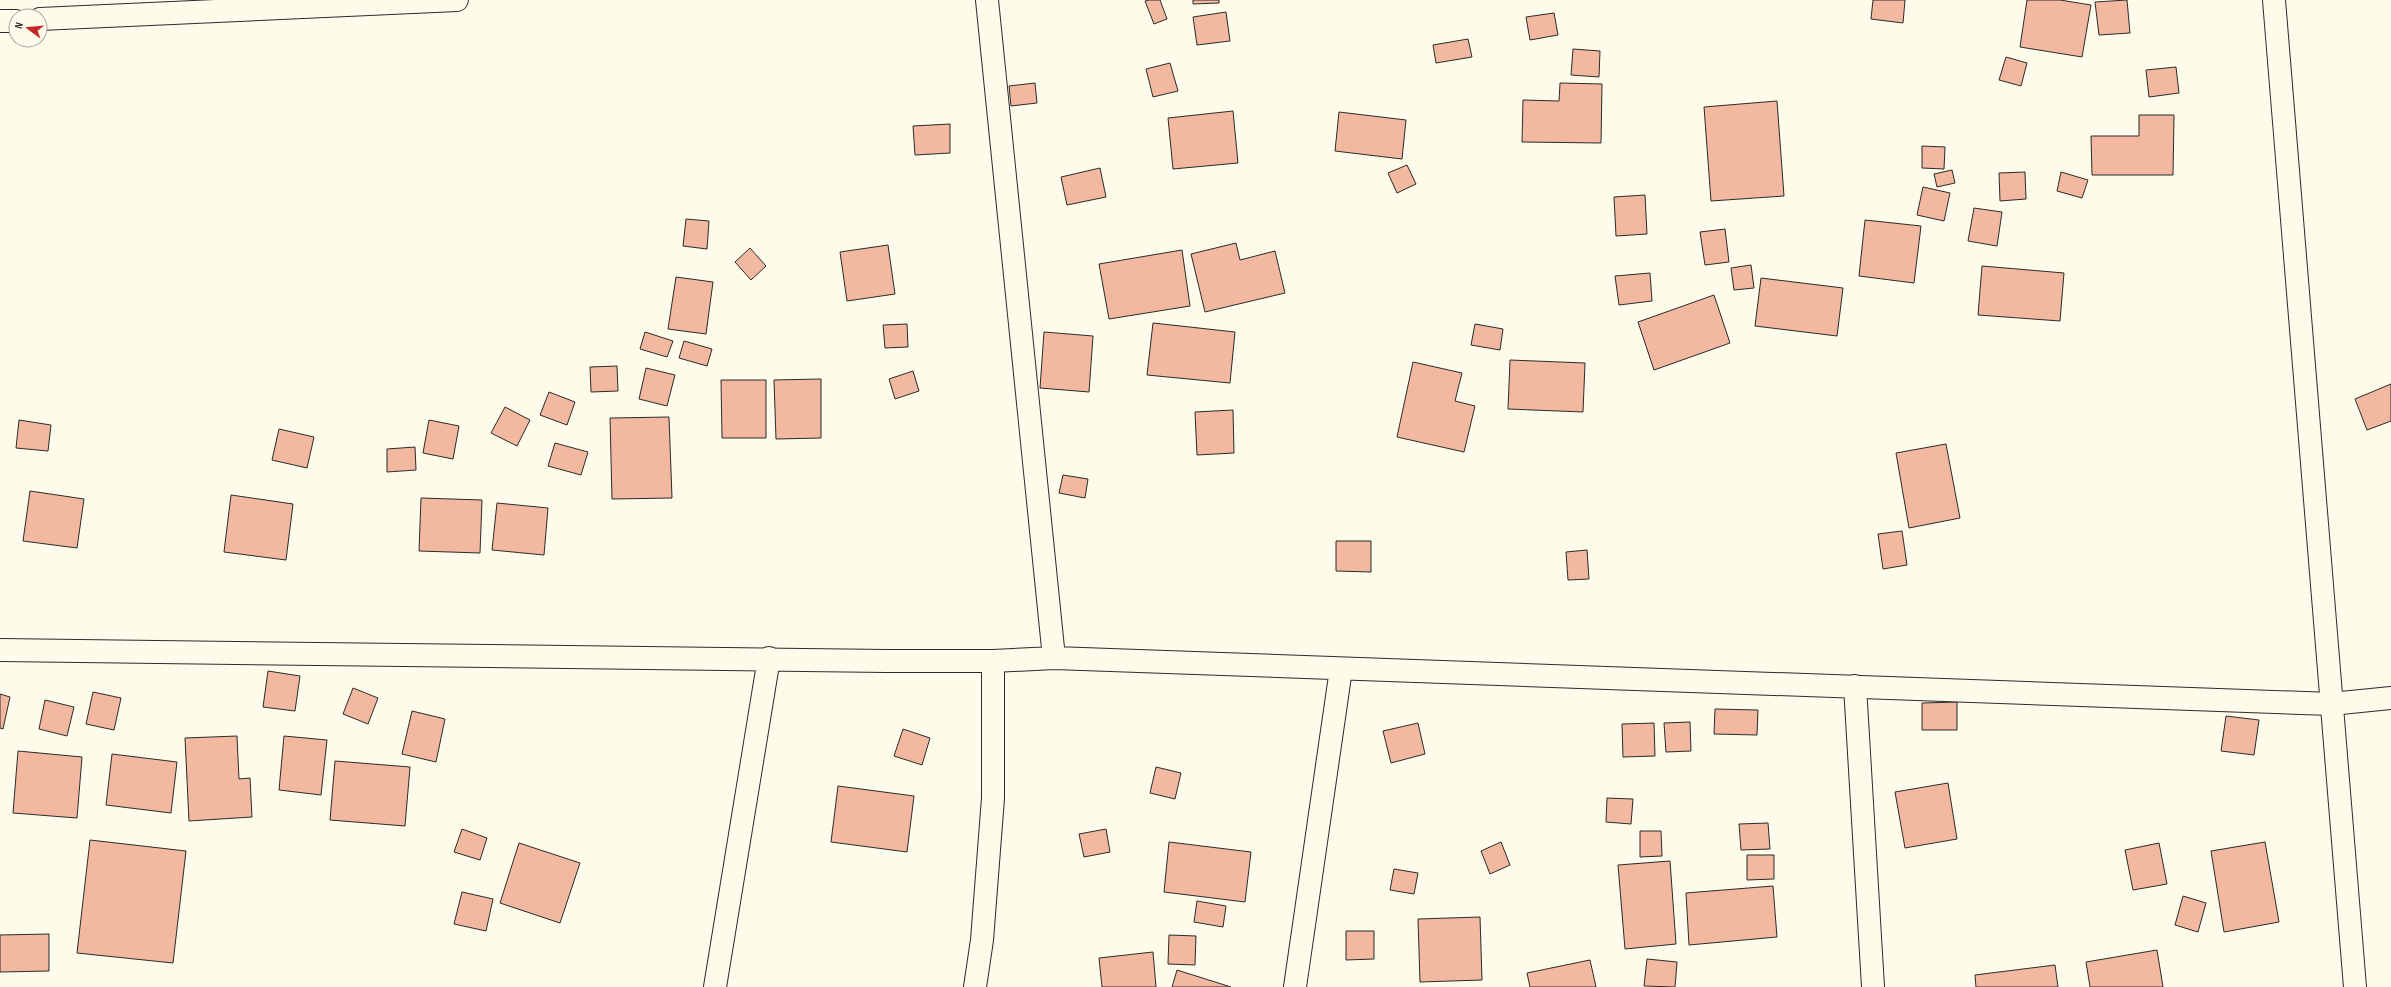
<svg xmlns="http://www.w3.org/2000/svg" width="2391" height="987" font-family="'Sofia Sans Condensed',sans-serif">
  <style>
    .building { fill: #f2b8a0; stroke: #2b2b2b }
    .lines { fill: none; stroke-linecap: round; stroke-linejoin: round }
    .minor-casing { stroke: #2b2b2b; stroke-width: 24 }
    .tertiary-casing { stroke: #2b2b2b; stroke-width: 24 }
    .minor { stroke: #fdfbea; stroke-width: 22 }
    .tertiary { stroke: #fdfbea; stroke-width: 22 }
  </style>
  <rect width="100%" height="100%" fill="#fdfbea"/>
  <path class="building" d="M1149 0H1160L1167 19 1154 24 1145 1Z
    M1193 0H1219V3L1193 4Z
    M1873 0H1905L1903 23 1871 19Z
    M2027 0H2060L2091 5 2082 57 2020 47Z
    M2127 0 2130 33 2099 35 2095 2Z
    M1226 12 1230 41 1197 45 1193 17Z
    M1554 13 1558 35 1530 40 1526 17Z
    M1468 39 1472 57 1436 63 1433 45Z
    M1573 49 1600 51 1599 77 1571 75Z
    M2006 57 2027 63 2021 86 1999 80Z
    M1170 63 1178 91 1153 97 1146 69Z
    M2176 67 2179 93 2149 97 2146 70Z
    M1035 83 1037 103 1011 106 1009 86Z
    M1560 83 1602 84 1601 143 1522 142 1523 100 1559 101Z
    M1777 101 1784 196 1711 201 1704 107Z
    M1233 111 1238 163 1173 169 1168 118Z
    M1339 112 1406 120 1402 159 1335 151Z
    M2139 115H2174L2173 175H2092L2091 136H2139Z
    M950 124V153L915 155 913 126Z
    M1922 146 1945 147 1944 169 1922 168Z
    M1407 165 1416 184 1397 193 1388 173Z
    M1100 168 1106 197 1067 205 1061 177Z
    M1952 170 1955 183 1937 187 1934 174Z
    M2025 172 2026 199 2000 201 1999 173Z
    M2061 172 2088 180 2082 198 2057 191Z
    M1923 187 1950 193 1944 221 1917 215Z
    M1645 195 1647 234 1616 236 1614 197Z
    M1974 208 2002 212 1997 246 1968 241Z
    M686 219 709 221 707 249 683 246Z
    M1865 220 1921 226 1914 283 1859 276Z
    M1725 229 1729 262 1705 265 1700 232Z
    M1236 243 1240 260 1275 251 1285 293 1205 312 1191 254Z
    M888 245 895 294 847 301 840 252Z
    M750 248 766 266 751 280 735 262Z
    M1182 250 1190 306 1109 319 1099 264Z
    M1751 265 1754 288 1734 290 1731 268Z
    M1982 266 2064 273 2060 321 1978 315Z
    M1650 273 1652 301 1619 305 1615 276Z
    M676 277 713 282 706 334 668 329Z
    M1761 278 1843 288 1837 336 1755 326Z
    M1714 295 1730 343 1654 370 1638 322Z
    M1153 323 1235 332 1230 383 1147 375Z
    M907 324 908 347 885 348 883 325Z
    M1475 324 1503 329 1500 350 1471 345Z
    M645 332 673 341 667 357 640 349Z
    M1044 332 1093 336 1089 392 1040 388Z
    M684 341 712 349 707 366 679 358Z
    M1510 360 1585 363 1583 412 1508 409Z
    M1413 362 1462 373 1455 401 1475 406 1464 452 1397 437Z
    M617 366 618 391 591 392 590 367Z
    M646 368 675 375 667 406 639 399Z
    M913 371 919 391 895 399 889 379Z
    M821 379V438L776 439 774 380Z
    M721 380H766V438H722Z
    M2391 384V421L2367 430 2355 399Z
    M549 392 575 402 567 425 540 415Z
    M505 407 530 420 517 446 491 433Z
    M1233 410 1234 453 1197 455 1195 412Z
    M669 417 672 498 612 499 610 418Z
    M19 420 51 425 48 451 16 448Z
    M429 420 459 426 453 459 423 453Z
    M279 429 314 437 307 468 272 460Z
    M555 443 588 452 581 475 548 466Z
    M1946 444 1960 518 1909 528 1896 453Z
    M415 447 416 470 387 472V449Z
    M1063 475 1088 479 1085 498 1059 493Z
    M30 491 84 499 77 548 23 541Z
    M231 495 293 504 286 560 224 552Z
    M421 498 482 500 480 553 419 551Z
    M497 503 548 508 544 555 492 550Z
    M1902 531 1907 565 1883 569 1878 534Z
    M1336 541H1371V572L1336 571Z
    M1587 550 1589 579 1568 580 1566 552Z
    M268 671 300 676 295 711 263 707Z
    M353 688 378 698 368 724 343 714Z
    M93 692 121 698 114 730 86 724Z
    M0 694 10 697 3 729 0 728Z
    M45 700 74 707 67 736 39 729Z
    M1957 702V730H1922V703Z
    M1715 709 1758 710 1757 735 1714 734Z
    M412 711 445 719 436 762 402 754Z
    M2226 716 2259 720 2254 755 2221 751Z
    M1690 722 1691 751 1666 752 1664 723Z
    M1418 723 1425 754 1391 763 1383 731Z
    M1654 723 1655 756 1623 757 1622 724Z
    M903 729 930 738 922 765 894 756Z
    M237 736 239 779 250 778 252 817 189 821 185 738Z
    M284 736 327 740 321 795 279 790Z
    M18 751 82 757 77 818 13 813Z
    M112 754 177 762 171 813 106 805Z
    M335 761 410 767 405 826 330 820Z
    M1156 767 1181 773 1175 799 1150 793Z
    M1948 783 1957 839 1905 848 1895 792Z
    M838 786 914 796 907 852 831 842Z
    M1607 798 1633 799 1631 824 1606 822Z
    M1768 823 1770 849 1741 850 1739 824Z
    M462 829 487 838 480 860 454 852Z
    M1106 829 1110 852 1084 857 1079 834Z
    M1640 831H1661L1662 856 1640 857Z
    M90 840 186 851 173 963 77 953Z
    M1169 842 1251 852 1245 902 1164 892Z
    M1501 842 1510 865 1490 874 1481 851Z
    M2265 842 2279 922 2224 932 2211 851Z
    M519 843 580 863 560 923 500 903Z
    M2159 843 2167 884 2133 890 2125 850Z
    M1747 855H1774V879L1747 880Z
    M1670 861 1676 944 1625 949 1618 865Z
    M1394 869 1418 873 1414 894 1390 890Z
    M1773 886 1777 937 1689 945 1686 893Z
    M462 892 493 899 486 931 454 924Z
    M2183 896 2206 903 2198 932 2175 925Z
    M1197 901 1226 906 1223 927 1194 922Z
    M1480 917 1482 980 1420 982 1418 919Z
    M1346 931H1374V959L1346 960Z
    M49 934V971L0 972V935Z
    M1169 935 1196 936 1195 965 1168 964Z
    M2157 950 2163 987H2090L2086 962Z
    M1153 952 1156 987H1102L1099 958Z
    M1647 959 1677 962 1675 987 1644 986Z
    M1590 960 1596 987H1530L1527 973Z
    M2055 965 2058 987H1976L1975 975Z
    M1177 970 1231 987H1172Z"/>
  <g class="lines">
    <defs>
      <path id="minor" d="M987 0 1054 658
        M40 19 457 0
        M0 21H16
        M0 650 887 661H993L1054 658 2331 704 2391 698
        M1855 686 1873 987
        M715 987 769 658
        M975 987 982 940 993 798V661
        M1295 987 1341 669"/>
      <path id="tertiary" d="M2274 0 2355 987"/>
    </defs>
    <use href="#minor" class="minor-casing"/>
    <use href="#tertiary" class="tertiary-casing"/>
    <use href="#minor" class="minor"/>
    <use href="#tertiary" class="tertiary"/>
  </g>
  <g transform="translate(28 28) rotate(286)"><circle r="19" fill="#fdfbea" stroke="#a9a89e"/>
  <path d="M0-3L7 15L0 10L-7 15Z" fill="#c62828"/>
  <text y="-6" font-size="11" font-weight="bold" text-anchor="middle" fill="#2b2b2b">N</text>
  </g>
</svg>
